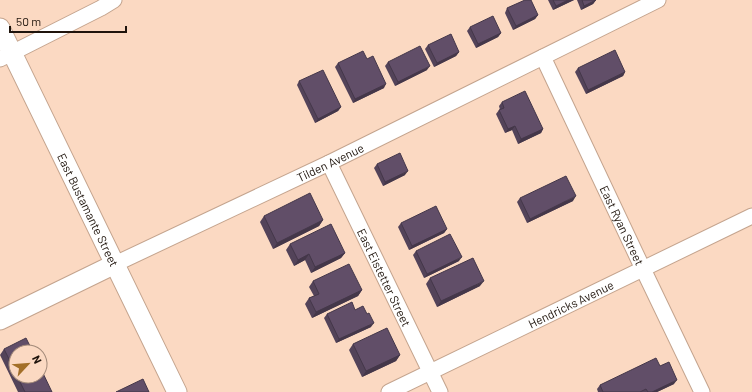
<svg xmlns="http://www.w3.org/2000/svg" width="752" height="392" font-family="Barlow,sans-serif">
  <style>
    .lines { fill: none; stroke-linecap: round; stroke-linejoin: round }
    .minor-casing { stroke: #c4a48e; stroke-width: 17 }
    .tertiary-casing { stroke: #c4a48e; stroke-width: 21 }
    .minor { stroke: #fff; stroke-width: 15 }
    .tertiary { stroke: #fff; stroke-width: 19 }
    .wall { fill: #534359 }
    .shaded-wall { fill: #443749 }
    .building { fill: #614e68; stroke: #443749 }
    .labels { text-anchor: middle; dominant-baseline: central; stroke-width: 4; stroke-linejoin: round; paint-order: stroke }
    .street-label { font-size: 12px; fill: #1f140c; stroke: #fbd9c2 }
  </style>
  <rect width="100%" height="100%" fill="#fbd9c2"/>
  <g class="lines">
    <defs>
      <g id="minor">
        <path id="s1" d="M543 57 643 269 702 392"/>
        <path d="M0 59 101 8 114 0"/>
        <path id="s2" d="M329 163 440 392"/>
        <path id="s3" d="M115 264 329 163 658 0"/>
        <path id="s4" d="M389 392 752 216"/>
      </g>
      <g id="tertiary">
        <path id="s5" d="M0 28 177 392"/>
        <path d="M0 320 115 264"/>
      </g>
    </defs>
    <use href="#minor" class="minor-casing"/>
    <use href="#tertiary" class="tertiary-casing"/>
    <use href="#minor" class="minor"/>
    <use href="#tertiary" class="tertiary"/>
  </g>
  <path class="wall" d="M548 0H574L553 10Z
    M577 0H596L593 4 581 10Z
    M507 8 538 15 535 19 513 30 505 13Z
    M470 27 501 33 498 37 476 48 467 31Z
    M428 45 459 52 456 56 434 67 425 49Z
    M367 59 384 88 353 103 335 67 338 63Z
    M388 62 427 70 395 86 385 66Z
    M578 68 625 72 623 76 586 94 575 72Z
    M299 81 341 107 338 111 315 123 297 85Z
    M502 102 543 129 541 133 518 144 512 130 505 133 496 114 499 110H500L499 106Z
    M377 164 405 175 383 186 374 168Z
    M520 198 573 201 527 223 517 202Z
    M264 216 323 220 319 226 273 249 260 222Z
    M401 223 447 229 444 233 409 250 398 227Z
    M290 244 345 253 341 258 311 273 305 260 294 266 286 250Z
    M416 251 459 261 424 278 413 255Z
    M430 278 480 286 437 307 426 284Z
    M313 281 362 290 358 296 312 318 305 304 309 298 314 296 309 287Z
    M355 310 371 327 336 343 324 318 327 314Z
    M353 344 400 355 396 361 362 377 349 350Z
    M4 349 16 352V376H40L52 392H18L0 355Z
    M660 366 674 384 657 392H598L597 389 600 385Z"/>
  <path class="shaded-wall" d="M568 0H574L553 10 556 6Z
    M596 0 593 4 581 10 584 6Z
    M538 15 535 19 513 30 516 26Z
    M501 33 498 37 476 48 478 44Z
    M459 52 456 56 434 67 437 63Z
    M430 66 427 70 395 86 398 82Z
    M625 72 623 76 586 94 588 90Z
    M386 84 384 88 353 103 355 99Z
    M341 107 338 111 315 123 318 119Z
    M515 126 512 130 505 133 508 129Z
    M543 129 541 133 518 144 521 139Z
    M408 171 405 175 383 186 385 182Z
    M576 196 573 201 527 223 530 219Z
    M323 220 319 226 273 249 277 243Z
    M447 229 444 233 409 250 412 246Z
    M345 253 341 258 311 273 315 267Z
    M309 254 305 260 294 266 298 260Z
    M462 257 459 261 424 278 427 274Z
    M484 281 480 286 437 307 441 301Z
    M362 290 358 296 312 318 316 312Z
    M374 323 371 327 336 343 339 339Z
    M400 355 396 361 362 377 366 371Z
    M677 380 674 384 657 392H652Z"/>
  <path class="building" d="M525 0H531L538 15 516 26 507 8Z
    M553 0H568L556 6Z
    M582 0H596L584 6Z
    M493 16 501 33 478 44 470 27Z
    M451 34 459 52 437 63 428 45Z
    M420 46 430 66 398 82 388 62Z
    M615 50 625 72 588 90 578 68Z
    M363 51 367 59 373 56 386 84 355 99 338 63Z
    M323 70 341 107 318 119 299 81Z
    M525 91 543 129 521 139 515 126 508 129 499 110 504 108 502 102Z
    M400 153 408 171 385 182 377 164Z
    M566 176 576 196 530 219 520 198Z
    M310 193 323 220 277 243 264 216Z
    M436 206 447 229 412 246 401 223Z
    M331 224 345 253 315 267 309 254 298 260 290 244Z
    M450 234 462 257 427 274 416 251Z
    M473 258 484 281 441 301 430 278Z
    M349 264 362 290 316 312 309 298 319 294 313 281Z
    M352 302 355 310 363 306 367 314 369 313 374 323 339 339 327 314Z
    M387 328 400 355 366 371 353 344Z
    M26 338 33 352H16V373L4 349Z
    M656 358 660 366 669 362 677 380 652 392H648L646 389 640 392H603L600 385Z
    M40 367 52 392H25L17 376H40Z
    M143 379 149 392H116Z"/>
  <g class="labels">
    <g class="street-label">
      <text stroke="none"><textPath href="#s3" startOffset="238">Tilden Avenue</textPath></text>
      <text stroke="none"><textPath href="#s5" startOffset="202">East Bustamante Street</textPath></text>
      <text stroke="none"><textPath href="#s1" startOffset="186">East Ryan Street</textPath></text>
      <text stroke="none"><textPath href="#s2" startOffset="127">East Eistetter Street</textPath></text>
      <text stroke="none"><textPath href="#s4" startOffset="202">Hendricks Avenue</textPath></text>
    </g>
  </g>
  <g transform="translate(28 364) rotate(64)"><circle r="19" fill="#fbd9c2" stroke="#a38a79"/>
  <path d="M0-3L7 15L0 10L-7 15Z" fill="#a36f28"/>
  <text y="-6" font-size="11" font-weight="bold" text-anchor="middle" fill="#1f140c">N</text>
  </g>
  <path d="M10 26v6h116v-6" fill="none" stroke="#1f140c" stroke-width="2"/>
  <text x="16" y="26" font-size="12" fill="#1f140c" stroke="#fbd9c2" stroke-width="3" paint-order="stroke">50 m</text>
</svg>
